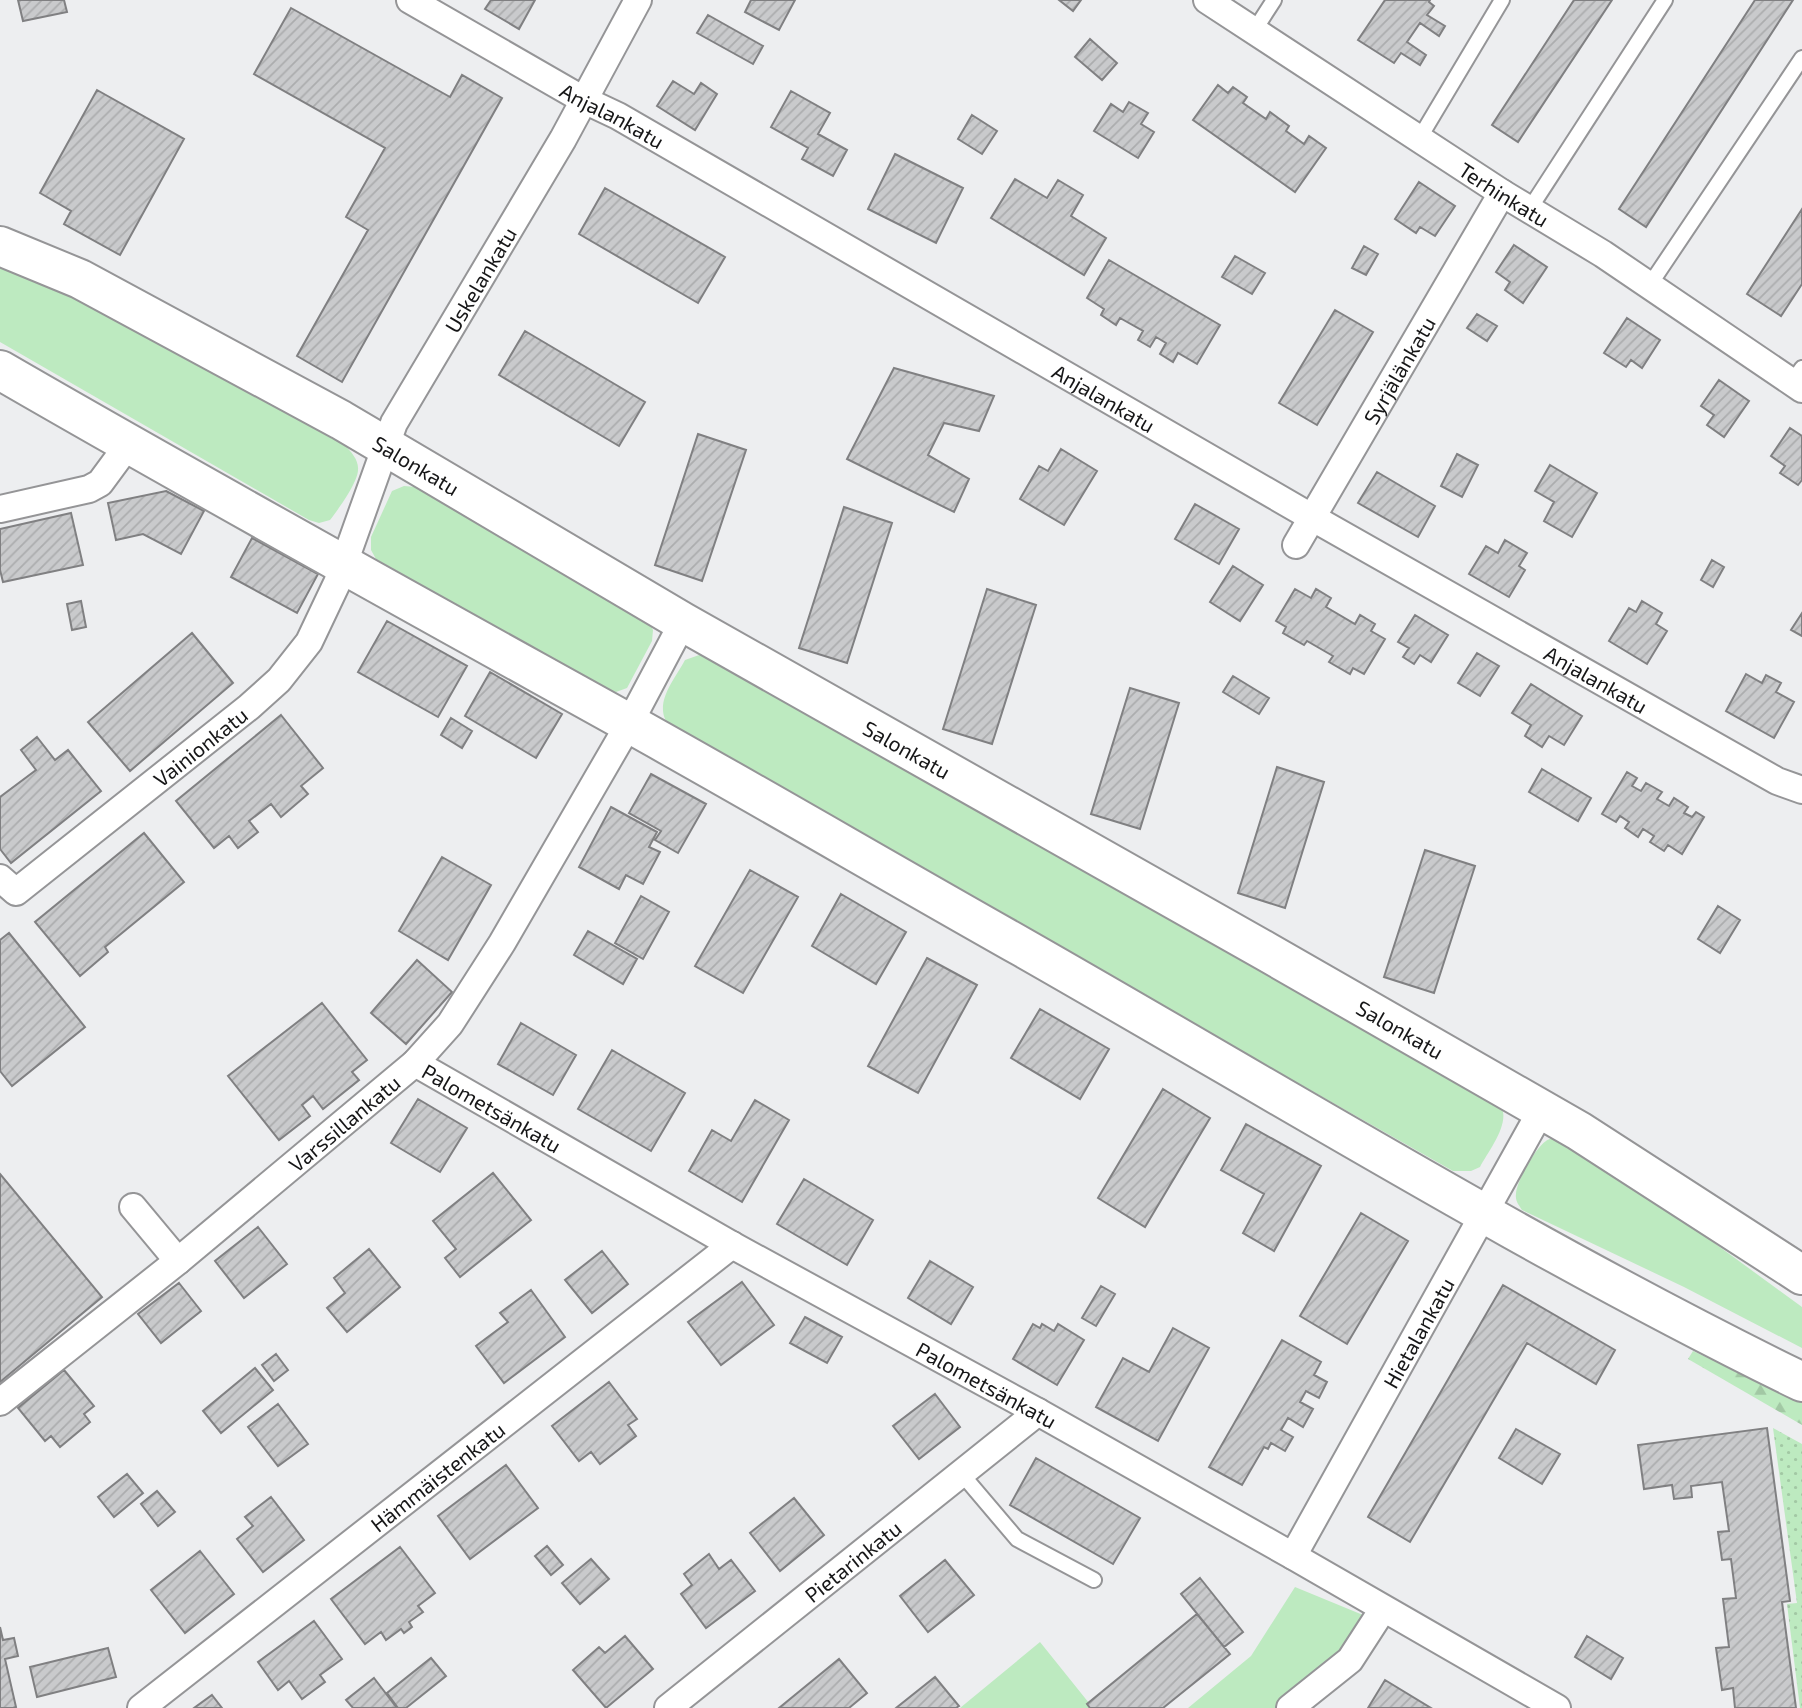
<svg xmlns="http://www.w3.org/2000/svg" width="1802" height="1708" font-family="'Exo 2',sans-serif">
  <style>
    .grass { fill: url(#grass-dots) }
    .forest { fill: url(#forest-firs) }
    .park { fill: #bdeac0 }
    .building { fill: url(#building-hatch); stroke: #808082; stroke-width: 2 }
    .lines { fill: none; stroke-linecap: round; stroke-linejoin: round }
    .service-casing { stroke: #959597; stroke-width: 18 }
    .minor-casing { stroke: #959597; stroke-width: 30 }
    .secondary-casing { stroke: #959597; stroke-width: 42 }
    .service { stroke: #fff; stroke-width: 14 }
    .minor { stroke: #fff; stroke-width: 26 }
    .secondary { stroke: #fff; stroke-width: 38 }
    .labels { text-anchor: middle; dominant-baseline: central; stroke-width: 7; stroke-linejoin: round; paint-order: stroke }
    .street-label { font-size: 21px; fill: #161617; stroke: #fbfbfd }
  </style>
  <defs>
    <pattern id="grass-dots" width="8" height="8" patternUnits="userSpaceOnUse" patternTransform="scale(1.75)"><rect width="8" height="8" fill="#bdeac0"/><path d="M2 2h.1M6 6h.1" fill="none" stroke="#a2c8a4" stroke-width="1.8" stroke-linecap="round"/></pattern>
    <pattern id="forest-firs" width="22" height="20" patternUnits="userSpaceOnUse" patternTransform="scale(1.75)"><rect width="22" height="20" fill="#bdeac0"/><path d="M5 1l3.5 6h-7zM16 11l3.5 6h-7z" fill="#a2c8a4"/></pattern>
    <pattern id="building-hatch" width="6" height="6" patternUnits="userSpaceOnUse" patternTransform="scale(1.75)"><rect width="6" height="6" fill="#c9cacc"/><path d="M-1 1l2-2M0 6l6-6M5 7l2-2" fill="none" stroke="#acadae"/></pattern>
  </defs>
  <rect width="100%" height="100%" fill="#edeef0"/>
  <path class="grass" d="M1773 1428 1802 1444V1708H1800L1787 1604 1797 1603Z"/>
  <path class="forest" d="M1693 1351 1802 1401V1425L1688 1359Z"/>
  <path class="park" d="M0 265 38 277 151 334 345 445C351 452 359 460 358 470 358 482 338 510 330 520L319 523 309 520 0 342Z
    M404 486 416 487 646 617 653 630 652 641 627 688 616 692 604 689 376 559 371 550V537L392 491Z
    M702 654 1500 1104C1512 1122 1489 1150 1480 1167L1471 1171H1453L671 728C651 706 673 682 685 660Z
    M1557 1137 1610 1167 1802 1307V1348L1684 1287 1522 1210C1519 1205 1515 1201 1516 1194 1516 1182 1536 1147 1546 1141 1548 1139 1554 1138 1557 1137Z
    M1295 1587 1363 1615 1345 1654 1276 1708H1188L1251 1656Z
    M1040 1642 1093 1708H960Z"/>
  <path class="building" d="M18 0H64L67 12 23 21Z
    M491 0H535L519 29 485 9Z
    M751 0H795L779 30 745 12Z
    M1059 0H1081L1073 11Z
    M1385 0H1430L1429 2 1434 6 1427 15 1445 26 1439 36 1420 23 1407 42 1426 55 1420 65 1401 53 1394 63 1358 40Z
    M1574 0H1612L1518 142 1492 125Z
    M1755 0H1793L1646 227 1619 209Z
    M291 8 450 97 462 75 502 98 342 382 297 356 368 230 346 217 385 148 254 74Z
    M708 15 763 46 753 64 697 33Z
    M1090 39 1117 63 1102 80 1075 57Z
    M673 81 694 94 701 83 717 94 695 130 657 106Z
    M1218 85 1228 93 1233 87 1247 97 1243 103 1266 119 1270 112 1289 126 1286 131 1304 144 1309 136 1326 148 1295 192 1193 120Z
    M97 90 184 139 120 255 64 224 71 211 40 193Z
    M791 91 830 113 818 134 847 150 833 176 802 159 808 148 771 127Z
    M1129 102 1148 113 1141 124 1154 132 1138 158 1094 131 1111 104 1123 112Z
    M972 115 997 131 982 154 958 139Z
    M895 154 963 188 936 243 868 209Z
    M1015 179 1047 198 1058 180 1083 195 1071 216 1106 238 1084 275 991 218Z
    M1419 182 1455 206 1435 236 1420 227 1416 233 1395 219Z
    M605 188 725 257 698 303 579 234Z
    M1802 209V284L1781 316 1747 294Z
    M1514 245 1547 267 1523 303 1505 290 1510 282 1496 272Z
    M1364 246 1378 254 1366 275 1352 268Z
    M1235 256 1265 273 1252 294 1222 277Z
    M1109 260 1220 325 1197 364 1178 353 1173 362 1160 354 1166 343 1156 337 1150 347 1138 340 1143 331 1120 318 1116 325 1101 315 1104 309 1087 298Z
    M1335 310 1373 332 1317 425 1279 403Z
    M1477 314 1497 326 1487 341 1467 328Z
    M1627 318 1660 340 1642 368 1631 360 1626 367 1604 353Z
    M525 331 645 402 619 446 499 375Z
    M894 368 994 396 979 431 944 423 928 455 969 479 954 512 847 459Z
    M1719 380 1749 401 1724 437 1707 425 1714 415 1701 406Z
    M1790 428 1802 436V480L1798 485 1780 473 1785 466 1771 456Z
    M698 434 746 450 702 581 655 565Z
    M1061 449 1097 471 1064 525 1020 499 1039 466 1048 471Z
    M1457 454 1478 465 1462 497 1441 486Z
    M1550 465 1597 493 1572 537 1544 521 1554 502 1535 491Z
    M1377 472 1435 506 1418 537 1358 503Z
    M166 491 204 511 181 554 143 534 116 540 108 503Z
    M1195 504 1239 529 1219 564 1175 539Z
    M844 507 892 523 847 663 799 648Z
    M71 513 83 565 3 582 0 570V529Z
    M252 538 318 574 297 613 231 577Z
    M1505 540 1527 553 1519 566 1525 570 1509 597 1469 574 1486 546 1498 553Z
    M1712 560 1724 567 1713 587 1701 580Z
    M1233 566 1263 585 1240 621 1210 602Z
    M987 589 1036 605 992 744 943 729Z
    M1295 589 1311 598 1316 589 1331 598 1326 607 1355 624 1360 615 1375 624 1371 631 1385 639 1364 674 1353 668 1350 674 1329 662 1333 656 1307 641 1304 645 1283 633 1286 627 1276 621Z
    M81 601 86 627 72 630 67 604Z
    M1642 601 1662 613 1656 624 1667 631 1647 664 1609 641 1629 608 1636 612Z
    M1802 613V636L1791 630Z
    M1415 615 1448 635 1431 662 1420 655 1414 664 1403 657 1409 648 1398 642Z
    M387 621 467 666 438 717 358 672Z
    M192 633 233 683 130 771 88 722Z
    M1477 653 1499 666 1480 696 1458 683Z
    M490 672 562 714 536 758 465 716Z
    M1746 674 1762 683 1766 675 1781 683 1776 692 1794 702 1774 738 1726 711Z
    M1233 676 1269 698 1259 714 1223 692Z
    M1531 684 1582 716 1564 745 1549 736 1542 747 1525 736 1531 725 1512 713Z
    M1130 688 1179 703 1140 829 1091 814Z
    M281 715 323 768 301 786 308 794 281 817 271 804 249 821 258 832 238 848 229 836 214 848 176 801Z
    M451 718 472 731 462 748 441 735Z
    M37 737 55 760 68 750 101 791 11 863 0 849V797L36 770 21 750Z
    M1277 767 1324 782 1285 908 1238 893Z
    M1542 769 1591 798 1578 821 1529 792Z
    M1627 772 1637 778 1632 786 1641 791 1646 783 1662 792 1657 799 1669 806 1674 798 1688 807 1684 813 1692 817 1696 812 1704 817 1682 854 1668 845 1664 851 1650 842 1654 836 1643 829 1638 837 1625 828 1629 822 1620 816 1616 822 1602 814Z
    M651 774 706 804 678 853 655 840 661 831 629 813Z
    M611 807 657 832 649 847 660 852 643 884 626 875 619 889 579 867Z
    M144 833 184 882 105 947 108 952 80 976 35 922Z
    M1425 850 1475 866 1434 993 1384 977Z
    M442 857 491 885 448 960 399 931Z
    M750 870 798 897 743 993 695 966Z
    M841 894 906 932 876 984 812 946Z
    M641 896 669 912 643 959 615 943Z
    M1718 906 1740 920 1720 953 1698 939Z
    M588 931 637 959 623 984 574 955Z
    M9 933 85 1027 12 1086 0 1071V940Z
    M927 958 977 985 918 1093 868 1066Z
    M417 960 452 992 406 1044 371 1013Z
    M322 1003 367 1060 352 1072 359 1080 323 1109 313 1096 302 1105 310 1116 279 1140 228 1076Z
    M1040 1009 1109 1049 1080 1099 1011 1058Z
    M521 1023 576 1055 553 1095 498 1064Z
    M612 1050 685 1093 651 1151 578 1109Z
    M1163 1089 1210 1118 1145 1227 1098 1198Z
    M418 1099 467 1128 440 1172 391 1143Z
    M755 1100 789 1120 742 1202 689 1171 712 1130 731 1141Z
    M1246 1124 1321 1166 1274 1251 1243 1233 1264 1194 1221 1170Z
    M493 1173 531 1220 460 1277 445 1258 456 1249 433 1221Z
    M0 1174 102 1297 0 1382Z
    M804 1179 873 1220 847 1265 777 1224Z
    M1361 1213 1408 1241 1347 1344 1300 1316Z
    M258 1227 287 1264 244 1298 215 1261Z
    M369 1249 400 1287 347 1332 327 1308 345 1293 334 1278Z
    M602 1251 628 1284 592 1313 565 1280Z
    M930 1261 973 1287 951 1324 908 1298Z
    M742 1282 774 1325 721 1365 688 1322Z
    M179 1283 201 1311 161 1343 138 1314Z
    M1503 1285 1615 1350 1596 1384 1527 1343 1410 1542 1368 1517Z
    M1101 1286 1115 1294 1096 1326 1082 1318Z
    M531 1290 565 1337 504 1383 476 1346 508 1322 500 1313Z
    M805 1317 842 1337 827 1363 790 1343Z
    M1033 1324 1040 1328 1042 1324 1054 1331 1058 1324 1084 1340 1057 1385 1013 1359Z
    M1173 1328 1209 1348 1158 1441 1096 1407 1123 1358 1149 1372Z
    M1282 1340 1321 1362 1314 1375 1327 1382 1319 1398 1306 1391 1300 1402 1313 1409 1303 1427 1288 1418 1281 1430 1293 1437 1285 1451 1271 1443 1268 1449 1264 1447 1242 1485 1209 1467Z
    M276 1354 288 1370 274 1381 262 1365Z
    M255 1368 273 1390 221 1433 203 1411Z
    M64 1370 94 1406 84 1414 90 1422 60 1447 51 1436 45 1441 18 1408Z
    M609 1382 637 1419 628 1425 636 1436 600 1464 591 1452 579 1461 552 1426Z
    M935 1394 960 1427 919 1459 893 1426Z
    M278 1404 308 1444 278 1466 248 1427Z
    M1767 1428 1790 1601 1782 1602 1796 1708H1735L1733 1688 1722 1690 1716 1648 1729 1647 1723 1599 1736 1598 1731 1559 1722 1560 1718 1532 1729 1531 1722 1482 1691 1486 1692 1497 1674 1499 1672 1485 1644 1489 1638 1445Z
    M1516 1429 1560 1454 1542 1484 1499 1458Z
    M1036 1458 1140 1518 1113 1564 1010 1505Z
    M506 1465 538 1508 470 1559 438 1516Z
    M127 1474 143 1493 114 1517 98 1497Z
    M157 1491 175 1512 158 1526 141 1504Z
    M271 1497 304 1540 263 1572 237 1539 253 1526 245 1517Z
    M794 1498 824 1535 780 1571 750 1533Z
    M547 1546 563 1565 551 1575 535 1556Z
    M400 1547 435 1593 418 1606 423 1612 409 1622 412 1627 404 1633 401 1629 386 1640 381 1632 365 1644 331 1599Z
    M200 1551 234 1594 185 1633 151 1590Z
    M709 1554 719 1569 731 1560 755 1591 706 1628 681 1594 692 1585 684 1574Z
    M591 1559 609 1579 580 1604 562 1583Z
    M945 1560 974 1595 928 1632 900 1596Z
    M1200 1578 1243 1632 1224 1647 1181 1594Z
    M1197 1614 1230 1654 1163 1708H1090L1087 1704Z
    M314 1621 342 1659 320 1675 325 1682 302 1699 289 1681 278 1690 258 1662Z
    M0 1627 3 1640 14 1638 18 1656 5 1659 16 1707 13 1708H0Z
    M625 1636 653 1669 606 1708 573 1670 599 1647 605 1653Z
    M1587 1636 1623 1658 1611 1679 1575 1657Z
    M108 1648 116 1677 37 1697 30 1667Z
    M431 1658 446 1676 406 1708H398L387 1693Z
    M839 1659 867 1693 849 1708H779Z
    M935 1677 959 1706 956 1708H896Z
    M374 1678 397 1708H353L346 1700Z
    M1385 1680 1431 1708H1368Z
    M212 1695 222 1708H194Z"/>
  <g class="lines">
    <defs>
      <path id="service" d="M1254 31 1274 0
        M1419 139 1502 0
        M1529 210 1665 0
        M1649 286 1802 58
        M1792 382 1802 368
        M961 1473 1017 1539 1094 1580"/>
      <g id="minor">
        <path id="s1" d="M410 0 582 99 618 116 1313 518 1777 781 1802 790"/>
        <path id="s2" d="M1207 0 1502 193 1603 254 1802 389"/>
        <path d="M0 509 89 489 100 483 128 445"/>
        <path id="s3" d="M1296 545 1502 193"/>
        <path id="s4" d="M0 878 16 892 249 707 279 680 309 642 337 583 394 423 563 139 638 0"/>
        <path id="s5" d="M415 1063 732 1245 1038 1412 1293 1556 1557 1708"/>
        <path d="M133 1207 178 1261"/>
        <path id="s6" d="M0 1402 178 1261 415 1063 450 1024 502 943 629 724 683 622"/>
        <path id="s7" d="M1293 1556 1541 1111"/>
        <path id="s8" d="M141 1708 732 1245"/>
        <path id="s9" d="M668 1708 1038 1412"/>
        <path d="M1290 1708 1350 1660 1383 1609"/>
      </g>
      <g id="secondary">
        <path id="s10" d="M0 246 80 279 341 420 683 622 1267 952 1579 1131 1802 1275"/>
        <path d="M0 370C207 490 416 605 625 721 758 795 889 872 1022 947 1280 1094 1534 1251 1802 1382"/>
      </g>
    </defs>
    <use href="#service" class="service-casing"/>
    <use href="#minor" class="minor-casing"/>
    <use href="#secondary" class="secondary-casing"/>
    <use href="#service" class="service"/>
    <use href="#minor" class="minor"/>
    <use href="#secondary" class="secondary"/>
  </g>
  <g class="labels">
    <g class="street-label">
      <text stroke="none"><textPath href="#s1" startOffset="233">Anjalankatu</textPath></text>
      <text stroke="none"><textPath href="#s2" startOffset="355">Terhinkatu</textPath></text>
      <text stroke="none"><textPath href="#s4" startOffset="810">Uskelankatu</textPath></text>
      <text stroke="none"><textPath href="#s3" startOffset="203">Syrjälänkatu</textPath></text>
      <text stroke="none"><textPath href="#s1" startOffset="800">Anjalankatu</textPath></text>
      <text stroke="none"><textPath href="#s10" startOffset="471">Salonkatu</textPath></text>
      <text stroke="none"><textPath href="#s1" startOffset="1367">Anjalankatu</textPath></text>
      <text stroke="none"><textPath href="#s4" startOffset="256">Vainionkatu</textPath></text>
      <text stroke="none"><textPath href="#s10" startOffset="1038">Salonkatu</textPath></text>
      <text stroke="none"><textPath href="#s10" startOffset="1605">Salonkatu</textPath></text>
      <text stroke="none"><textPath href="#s5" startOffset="89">Palometsänkatu</textPath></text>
      <text stroke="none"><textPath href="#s6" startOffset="443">Varssillankatu</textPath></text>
      <text stroke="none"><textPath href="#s7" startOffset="256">Hietalankatu</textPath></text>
      <text stroke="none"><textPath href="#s5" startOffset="656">Palometsänkatu</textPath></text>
      <text stroke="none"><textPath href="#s8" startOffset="376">Hämmäistenkatu</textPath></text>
      <text stroke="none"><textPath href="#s9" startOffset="236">Pietarinkatu</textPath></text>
    </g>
  </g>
</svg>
